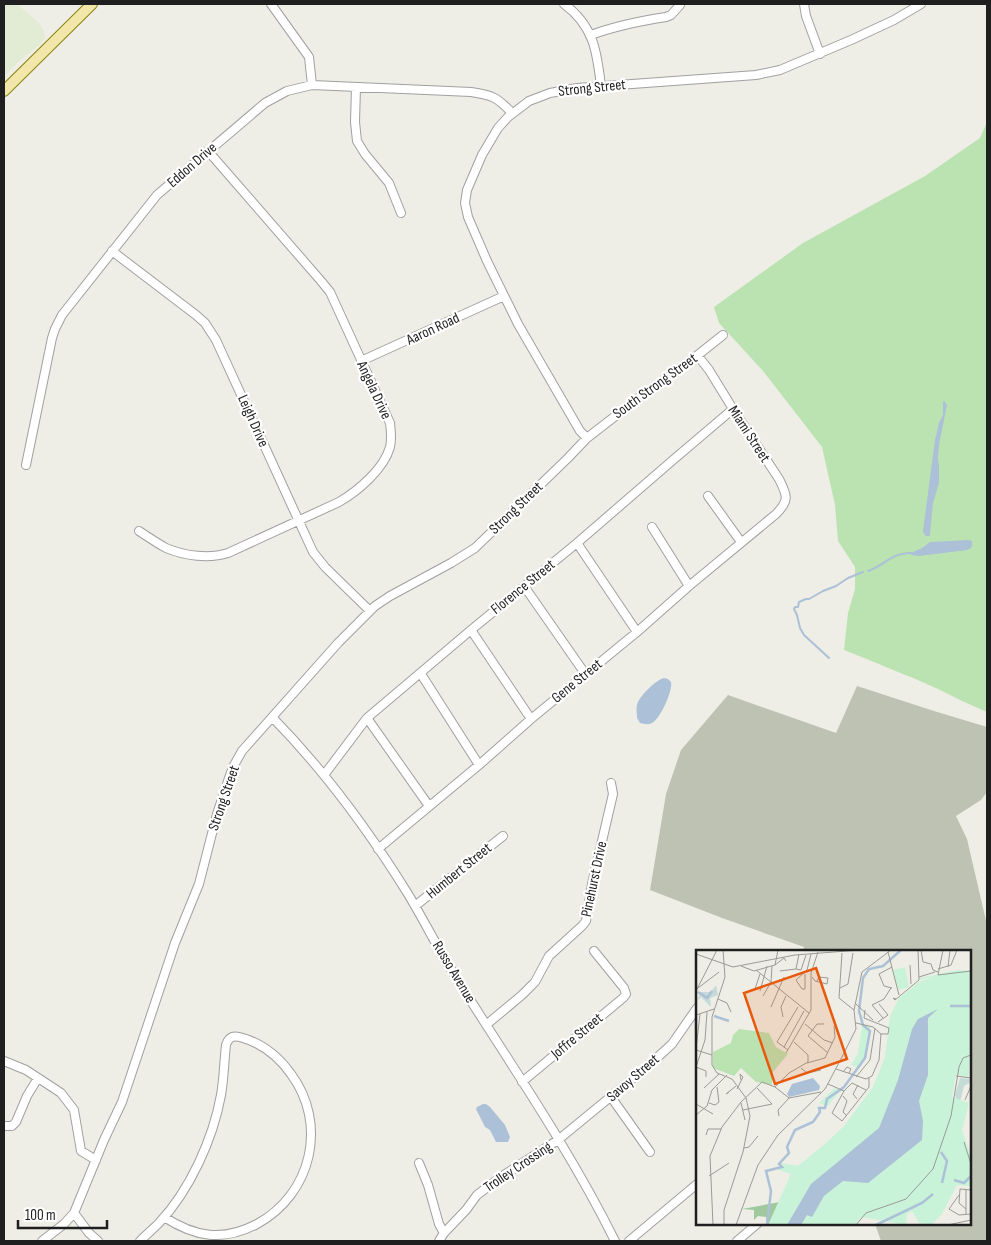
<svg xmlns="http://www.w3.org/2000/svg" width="991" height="1245" font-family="'Sofia Sans Condensed',sans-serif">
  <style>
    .construction { fill: #bec2b3 }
    .farmland { fill: #e2ebd4 }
    .grass { fill: #bbe3b2 }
    .water { fill: #acc0d7 }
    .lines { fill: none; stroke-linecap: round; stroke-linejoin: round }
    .stream { stroke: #acc0d7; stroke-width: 2 }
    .minor-casing { stroke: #a0a0a0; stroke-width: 10 }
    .major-casing { stroke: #898411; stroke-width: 12 }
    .minor { stroke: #fff; stroke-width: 8 }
    .major { stroke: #f2e7a8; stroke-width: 10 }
    .labels { text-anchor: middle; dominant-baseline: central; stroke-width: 4.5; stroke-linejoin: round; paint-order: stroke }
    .street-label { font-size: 15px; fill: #1f1f1f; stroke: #fff }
    .inset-river { fill: none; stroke: #acc0d7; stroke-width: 2.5 }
    .inset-road { fill: none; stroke: #9b9b96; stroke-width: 1 }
    .view { fill: #e8590c; fill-opacity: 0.15; stroke: #e8590c; stroke-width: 2.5 }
    .inset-edge { fill: none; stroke: #1f1f1f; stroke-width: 2.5 }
  </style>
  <rect width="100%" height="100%" fill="#eeeee6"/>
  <path class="construction" d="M857 686 934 711 987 727V792L981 800 956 816 967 839 987 925V1241H881L875 1224H970V951H803L804 947 722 918 650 890 666 794 681 750 728 695 836 733Z"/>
  <path class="farmland" d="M4 4H17L39 23 44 31 45 38 38 46 19 61 4 76Z"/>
  <path class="grass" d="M987 122V712C970 705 954 697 938 689 907 675 876 663 844 650L848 613 855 589V567L838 541 835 505 822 447 763 371 719 323 714 307 803 243 925 176 980 138Z"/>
  <path class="water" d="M944 401 947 405 939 445 938 459 939 466V483L933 503 930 534V536H926L924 534 923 531 935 440 939 423 943 415V402Z
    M969 540 972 541V546L971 548 967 550 919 556 911 555V553L922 548 930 542Z
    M664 678 668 679C669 680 670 681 671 682 673 691 660 719 652 723 648 725 644 724 640 723L637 718C637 714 636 709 637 705 639 696 656 680 664 678Z
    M483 1104H486L490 1107 505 1125 510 1137 508 1142H496L490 1130 485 1127 476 1109 477 1107Z"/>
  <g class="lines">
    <path class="stream" d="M868 571C884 566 892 552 911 553
      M829 658 804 635 800 628 797 615 794 609 795 607H798L799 602 806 599H809L823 591 836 586 848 578 863 572"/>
    <defs>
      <path id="minor" d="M271 4 309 57 312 85
        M564 4C594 26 597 52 601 86
        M804 4 806 16 820 54
        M591 35C615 26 640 21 666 17L671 15 680 5
        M356 87 355 122 357 141 365 154 389 183 401 213
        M112 251 196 315 205 323 216 340 313 552 325 567 370 611
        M361 361 504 296
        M587 438 580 431 518 324 487 261 468 217 465 203 467 190 482 155 498 128 508 117 529 101 550 93 577 88 756 75 780 70 851 40 894 20 921 4
        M26 465 52 338 55 329 62 315 157 195 265 103 287 91 312 85 471 92C492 95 497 97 512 113
        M708 496 741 542
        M652 527 689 586
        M139 531C148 537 157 543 166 548 185 556 209 559 228 553L339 502C358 491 384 469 390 447 392 439 391 431 390 423L330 292 321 281 208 151
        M577 543 637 632
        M524 586 586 675
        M471 630 531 719
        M421 674 479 765
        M272 717C324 770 369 831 408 894 425 922 439 951 457 979 511 1065 570 1150 615 1241
        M367 718 429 806
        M324 775 367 718 471 630 577 543 673 460 733 409
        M378 849 479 765 531 719 637 632 689 586 776 514C790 500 787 495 779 479L733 409 709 370 698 356
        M415 906 503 836
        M486 1025 522 995 535 982 549 956 582 926 586 921 592 884 613 794 611 783
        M4 1061 26 1070 61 1093 74 1110 81 1151 96 1160
        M522 1082 623 998 626 994 624 988 594 951
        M611 1097 650 1152
        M4 1126H12L16 1122 27 1096 38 1078
        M419 1163 428 1185 439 1224 444 1233
        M74 1213 89 1233 98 1241
        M42 1241 64 1224 74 1213 104 1140 122 1102 175 943 199 884 217 814 228 781 233 767 242 751 338 643 375 606 390 596 451 563 475 548 568 458 587 438 640 397 689 362 723 335
        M140 1241C146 1235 153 1229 159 1223 190 1190 213 1139 221 1095 224 1078 224 1062 226 1045 229 1036 234 1035 243 1038 263 1044 279 1057 291 1074 328 1124 312 1194 257 1224 223 1242 195 1237 164 1217
        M439 1241 444 1233 466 1210 477 1195 501 1177 558 1140 648 1066 672 1044 697 1008
        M629 1241 697 1184
        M737 1241 757 1224"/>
      <path id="major" d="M4 91 92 4"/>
    </defs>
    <use href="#minor" class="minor-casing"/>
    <use href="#major" class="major-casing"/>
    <use href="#minor" class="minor"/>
    <use href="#major" class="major"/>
  </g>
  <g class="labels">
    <g class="street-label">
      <text transform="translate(592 88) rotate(-6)">Strong Street</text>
      <text transform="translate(192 165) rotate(-41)">Eddon Drive</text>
      <text transform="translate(433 329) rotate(-25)">Aaron Road</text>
      <text transform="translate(655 386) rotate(-36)">South Strong Street</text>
      <text transform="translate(374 390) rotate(65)">Angela Drive</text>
      <text transform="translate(253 421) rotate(66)">Leigh Drive</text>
      <text transform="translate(749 434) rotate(57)">Miami Street</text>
      <text transform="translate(516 508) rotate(-44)">Strong Street</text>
      <text transform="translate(523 587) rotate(-39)">Florence Street</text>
      <text transform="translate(577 681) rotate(-39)">Gene Street</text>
      <text transform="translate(224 798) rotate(-71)">Strong Street</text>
      <text transform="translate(459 871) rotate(-39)">Humbert Street</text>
      <text transform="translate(594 879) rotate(-78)">Pinehurst Drive</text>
      <text transform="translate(454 972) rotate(59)">Russo Avenue</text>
      <text transform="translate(577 1036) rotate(-40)">Joffre Street</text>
      <text transform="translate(633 1078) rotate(-41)">Savoy Street</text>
      <text transform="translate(518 1167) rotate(-34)">Trolley Crossing</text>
    </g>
  </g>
  <g transform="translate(696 950)">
    <rect width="275" height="275" fill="#eeeee6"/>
    <path d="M43 79 73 83 80 97 92 104 76 123V135L60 132 45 118 38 126 17 118V102L35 93 37 85Z" fill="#bbe3b2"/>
    <path d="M94 250 91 275H71L70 267 62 266 58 270V260L46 259Z" fill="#a0c9a0"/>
    <path d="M20 35 22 45 14 48 15 57 5 47 0 52 4 44 1 42H15ZM264 128 275 129V132L268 136 263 156 259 145Z" fill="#c5dbd7"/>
    <path d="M209 17 213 37 202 40 197 20ZM261 20 275 21 273 124 272 127 260 125 256 147 273 153 266 180 275 207V236L261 235 246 264 235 275 223 273 216 261 211 264 210 275 165 267 159 275H72L95 224 82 220 87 217 85 213 102 216 131 192 148 176 177 137 189 107 194 66 203 48 223 32 238 26 224 30V28ZM166 76H174L170 106 158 125 161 117 155 115 162 103ZM139 138 144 140 132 156 123 153Z" fill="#c8f3d8"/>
    <path d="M242 59 232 68V125L223 151 227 171 226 190 172 233 147 231 128 246 116 267 111 265 105 275H91L115 234 183 178 202 130 216 79 222 69ZM117 128 124 136 123 140 93 147 91 144 96 134Z" fill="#acc0d7"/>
    <path class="inset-river" d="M2 42 11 48 16 41M254 56H275M18 66 33 71M245 202 251 211 246 233M258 230 268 233 275 226M71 275 75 241 70 221 86 217 83 214 93 203 91 197 99 180 117 172 124 162 123 158H129L131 149 148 137 169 108 174 81 167 75 163 61 167 28 173 19 187 16 205 0M180 275 226 253 237 244"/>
    <path class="inset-road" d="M27 0 29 27 16 67V115L21 123 36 129 50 148 54 166 47 202 28 260V275M225 0 227 12 235 14 237 20 242 22M247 0 242 25 275 21M192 2 203 45M146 3 143 48 158 60M0 4 37 17 99 5 164 0M79 15 82 0M214 15 215 34M45 16 58 21 79 15 88 8 90 11M196 17 183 24 188 36 196 38M252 17 254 0M100 19 105 20 110 5M242 19 255 15 261 0M60 20 113 63M111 20 115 4M84 21 100 19 103 4M109 24V39H106L100 30 111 20M116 27 119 31 131 34 132 28 123 27 121 31M223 27 239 22M2 38 23 22M144 38 152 34 157 3M59 39 64 24M0 41 21 0M64 41 71 16M67 46 75 32 76 16M22 49 31 53 35 62M200 49 197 48 199 50 223 30 222 0M160 54 177 70M75 57 88 27M169 60 168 68 193 78 192 84H185M0 65 18 59M87 67 85 57 90 46M187 68 176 55 188 49 195 38M182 72 192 65 183 54M109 74 128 90 137 93M128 74H121L112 86 132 103M88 97 108 61M0 99 4 64M0 100 16 105M92 100 81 92 102 57M90 103 115 60V23L122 2M111 113 129 108 139 87 138 76M0 117 9 90 11 62M0 117 10 121V127M105 118 111 123 125 120M140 119 170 129 176 126 183 110 185 84 177 77 160 73M147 122 151 117 155 119 153 123M260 126 275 128M160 127 174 110 179 78M132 134 148 141M79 137 93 123 112 112V105L98 92M8 138 23 124M41 139 47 127 44 124 45 130M148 141 136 163 146 171 173 137V128M148 141 156 133 170 140M33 142 30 144 40 136M147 146 151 151 147 162 151 166M161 149 157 144 162 135M269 150 275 136M13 153 19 155 23 152 21 137M45 153 49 170M0 154 17 164M47 160 76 154 61 138M0 165 11 156 16 140 31 125M83 166 82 160 93 148M10 185 12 179H25M268 192 275 214M48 198 53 197 62 186M13 226 33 213M270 240V264M263 245 253 259 263 265 275 264M270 259 263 253 264 239 275 240M17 275 14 206 26 177 45 152 66 132 79 137 93 148 125 142M40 275 62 215 82 185 129 139 146 107 160 79 158 60 166 22 195 0M160 275 170 263 210 249 237 219 255 166 263 117 267 108 275 105M252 275 275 270"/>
    <path class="view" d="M120 18 151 109 79 134 48 43Z"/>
    <rect width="275" height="275" class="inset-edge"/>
  </g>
  <rect width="991" height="1245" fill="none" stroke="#1f1f1f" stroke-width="10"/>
  <path d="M18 1220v8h89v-8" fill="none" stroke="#1f1f1f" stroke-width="2.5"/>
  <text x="25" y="1220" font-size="15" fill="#1f1f1f" stroke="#ffffff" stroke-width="4" paint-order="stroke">100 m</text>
</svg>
